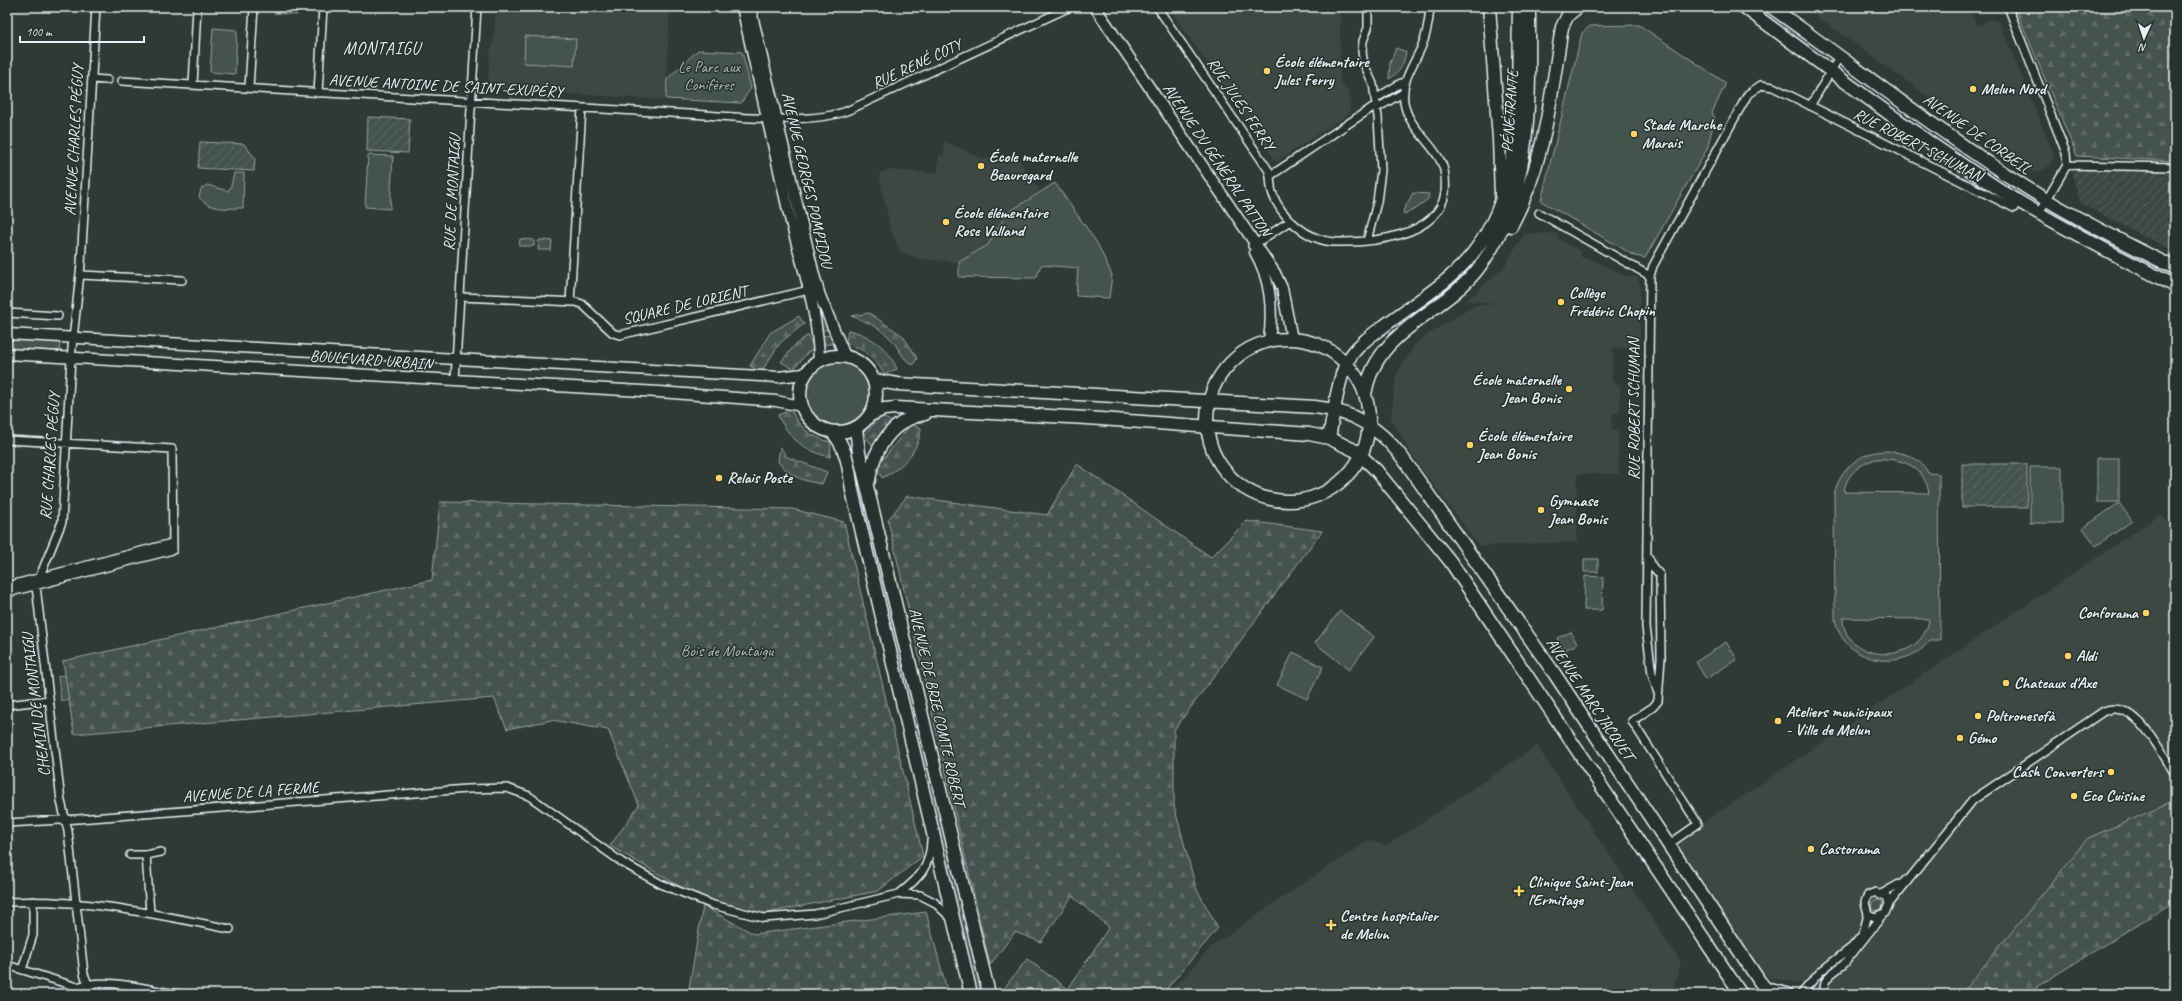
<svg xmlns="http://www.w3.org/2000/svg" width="2182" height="1001" font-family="Caveat,sans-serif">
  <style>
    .built { fill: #3b4843 }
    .industrial { fill: url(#industrial-furrows) }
    .green { fill: #45524e; stroke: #96a2a3; fill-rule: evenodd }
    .forest { fill: url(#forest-firs); stroke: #96a2a3 }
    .garden { fill: url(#garden-furrows); stroke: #96a2a3 }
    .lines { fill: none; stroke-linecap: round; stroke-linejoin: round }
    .street-tunnel { stroke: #4a5652; stroke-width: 7; stroke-dasharray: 7 3.5; stroke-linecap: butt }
    .street-casing { stroke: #e8f1f8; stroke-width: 10 }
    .secondary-casing { stroke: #e8f1f8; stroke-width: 13 }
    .primary-casing { stroke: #e8f1f8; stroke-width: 15 }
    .street { stroke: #26332d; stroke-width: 7 }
    .secondary { stroke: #26332d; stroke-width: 10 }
    .primary { stroke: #26332d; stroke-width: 12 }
    .poi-dot { fill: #ffd166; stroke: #26332d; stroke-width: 1.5 }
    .labels { text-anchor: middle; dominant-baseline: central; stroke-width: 3; stroke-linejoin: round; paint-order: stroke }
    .poi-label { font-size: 16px; font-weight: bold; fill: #e8f1f8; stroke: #26332d; text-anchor: start }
    .street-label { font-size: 16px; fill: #e8f1f8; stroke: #26332d }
    .park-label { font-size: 16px; fill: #afb9bc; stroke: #26332d }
    .neighbourhood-label { font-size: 17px; letter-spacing: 1px; fill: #e8f1f8; stroke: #26332d }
  </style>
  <defs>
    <pattern id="industrial-furrows" width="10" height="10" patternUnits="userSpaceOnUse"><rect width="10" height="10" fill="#3b4843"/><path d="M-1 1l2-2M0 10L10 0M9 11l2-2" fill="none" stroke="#57635f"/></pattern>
    <pattern id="forest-firs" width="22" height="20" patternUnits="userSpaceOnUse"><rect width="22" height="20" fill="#45524e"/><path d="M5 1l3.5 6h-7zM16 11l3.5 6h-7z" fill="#606b68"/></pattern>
    <pattern id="garden-furrows" width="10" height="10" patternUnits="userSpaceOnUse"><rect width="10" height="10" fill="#45524e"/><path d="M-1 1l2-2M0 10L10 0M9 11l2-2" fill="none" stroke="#606b68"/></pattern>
  </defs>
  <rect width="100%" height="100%" fill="#2e3b35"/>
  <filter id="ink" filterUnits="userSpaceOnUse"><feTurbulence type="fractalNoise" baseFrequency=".025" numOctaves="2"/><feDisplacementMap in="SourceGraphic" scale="8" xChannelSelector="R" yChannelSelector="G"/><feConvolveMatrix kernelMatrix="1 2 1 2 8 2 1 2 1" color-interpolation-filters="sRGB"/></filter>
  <g filter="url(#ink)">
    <path class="built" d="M496 7H683L670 8 665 100 497 89 488 82 490 50 493 45Z
      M1168 7H1340V81L1349 93 1350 113 1276 162Z
      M1804 7H1969L1977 26 1991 19 1999 22 2053 152V159L2048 167 2041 172H2032Z
      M944 141 983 159 1017 157 1040 191 1007 213 988 245 959 262 920 259 900 251 891 231 879 174 888 170 938 173 939 155H944Z
      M1553 233 1558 234V238L1581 252V257L1591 259 1625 276 1636 277 1640 283V347L1613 348 1612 381 1620 387V412L1612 414V429L1618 430 1619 474H1577V542L1479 546 1417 463 1391 419 1396 375 1415 344 1426 336 1466 310 1477 305 1495 304 1467 300 1504 267 1524 234Z
      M2161 514 2175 535V801L2088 838 1960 994H1821L1800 983 1769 978 1761 970 1673 843Z
      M1537 746 1681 962 1672 994H1168L1211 947 1259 913 1369 840 1386 846Z"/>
    <path class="industrial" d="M2069 160 2175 162V252L2082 204 2078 197Z"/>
    <path class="green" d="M274 7H297V15L274 13Z
      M1752 7H1764L1810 41 1806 46Z
      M1639 25 1726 83 1712 113 1715 118 1707 149 1645 258 1635 256 1541 201 1582 33 1590 26Z
      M213 28 237 30 235 74 210 72Z
      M525 36 576 39 574 66 524 63Z
      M1396 48 1406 52C1404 65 1400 72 1389 79L1390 63Z
      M698 50 742 52 751 88 741 103 666 99 667 79Z
      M368 155 393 156 390 209 365 207Z
      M234 173H244L243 208C227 208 210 211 199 197L201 189 207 185 228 191 231 186Z
      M1055 183 1097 243 1112 275 1109 298 1076 296 1078 268 1041 265 1036 278 959 277V262L988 245 1007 213Z
      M1413 193 1429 194 1428 199 1416 209 1404 214 1403 211Z
      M520 239 534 240V246H519Z
      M539 240 552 241 551 250H538Z
      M823 314 831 330H821L819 315Z
      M833 335 836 343 824 345 823 336Z
      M7 339 60 342 59 351 7 349Z
      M804 392a33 33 0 1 1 66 0a33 33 0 1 1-66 0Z
      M1887 451C1903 453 1920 456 1928 473L1939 474 1940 640H1930C1904 675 1841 663 1835 618L1834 494C1841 468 1860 451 1887 451ZM1876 459C1901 458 1924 465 1929 493L1844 492C1846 474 1860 464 1876 459ZM1843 618 1929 619C1923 667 1843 664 1843 618Z
      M856 454 985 994H976L849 456Z
      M2097 458H2119V502H2097Z
      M2030 467H2062V523H2030Z
      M2119 503 2132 521 2096 546 2083 528Z
      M1584 559H1598V572H1584Z
      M1585 576 1603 577 1602 610H1584Z
      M1340 611 1374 637 1349 670 1315 643Z
      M1571 632 1577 644 1563 651 1557 638Z
      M1726 642 1737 659 1706 679 1696 662Z
      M1293 652 1323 667 1307 699 1277 685Z
      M73 674 78 697 61 701 58 676Z
      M1871.5 905a5.5 5.5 0 1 1 11 0a5.5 5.5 0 1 1-11 0Z"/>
    <path class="forest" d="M2015 7H2175V161L2077 156Z
      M869 313 903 336 917 358 913 365C901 359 899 346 889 337 878 326 865 321 851 316Z
      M799 316 804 324 780 343 761 372 750 366 770 333Z
      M848 330C871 335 888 348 897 369L884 374C875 357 864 349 846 343Z
      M808 335 814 349 807 353 794 369 781 362 794 346Z
      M791 410C799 428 812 438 831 442L830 457C805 451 788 438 778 415Z
      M881 416 894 423 873 446 864 435Z
      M911 424 921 428C919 451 902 468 882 478L875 464 884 458Z
      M780 447 787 457 827 472 822 484C802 481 792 477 778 462Z
      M1077 464 1211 557 1247 521 1322 531 1174 730V806L1196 888 1218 928 1162 994H1002L1001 992 1027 959 1068 989 1109 927 1072 896 1041 942 1015 932 990 965 888 520 907 496 1047 515Z
      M440 502 792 509 844 522 923 856 878 891 751 916 702 899 610 846 639 805 608 730 552 720 507 729 494 698 74 734 63 661 432 580Z
      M2175 801V901L2025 994H1961L2088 838Z
      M703 906 754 934 926 912 948 994H688Z"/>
    <path class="garden" d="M368 117 410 119 408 153 367 151Z
      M200 142 244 144 255 158 254 171 198 168Z
      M1962 464H2027V507H1962Z"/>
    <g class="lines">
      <path class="street-tunnel" d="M107 80 122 81"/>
      <defs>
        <path id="street" d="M1157 7 1269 171C1271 178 1270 185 1272 192 1280 217 1308 241 1335 242 1371 243 1438 237 1445 193 1446 182 1446 170 1440 160 1430 141 1407 125 1404 102 1401 81 1413 66 1421 48 1427 35 1429 21 1430 7
          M2008 7 2066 153 2067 165 2039 213
          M92 79 107 80
          M122 81 688 114C730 116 811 126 849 110L1070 7
          M193 85 197 7
          M249 88 254 7
          M318 93 323 7
          M1375 99 1401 83H1405
          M1810 106 1840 56
          M1377 108 1403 93
          M2067 165 2175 167
          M1270 176 1376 105
          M1539 213 1650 276
          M1367 241 1377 202 1381 170 1378 117 1373 84 1364 64 1362 52 1363 41 1368 28V7
          M1252 246 1290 221
          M81 275 182 280
          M460 297 576 302 582 304 613 333 620 335 813 289
          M570 302 582 108
          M7 313 58 316
          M455 380 477 7
          M7 440 172 449 173 550 7 593
          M1649 558 1652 566 1660 575 1661 658 1658 701 1653 707 1632 721 1698 824 1668 845
          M7 586 172 543
          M1658 693 1652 674 1646 627 1650 276 1653 266 1748 94 1761 85 1773 87 2014 208
          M7 705 49 700
          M7 823 78 819 467 789 507 788 529 796 623 863 661 884 713 905 764 918 815 914 899 894 920 895 934 902 952 919
          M130 855H146L161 852
          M146 855 150 913
          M1883 893 1906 880
          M899 894C919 878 930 868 931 841
          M7 902C83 898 155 914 230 929
          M1889 904 1973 800 2104 711C2137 698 2160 752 2175 774
          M7 965 77 987C106 977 148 990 178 994
          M22 970 33 935V901
          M92 994 84 974 68 831 61 801 36 586 62 522 71 358 81 264 96 7
          M1801 994 1821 971 1852 947 1863 934 1868 914 1865 902 1868 895 1876 892 1887 897 1889 904 1885 913 1875 917 1868 914
          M1823 994 1825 982 1830 975 1844 964 1882 916"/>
        <path id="secondary" d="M742 7C757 73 772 139 787 206 799 257 818 307 819 360
          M750 7 814 275 820 296 845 356
          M1095 7 1275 273 1282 288 1292 339
          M1255 252C1271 280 1273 309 1269 341
          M7 334 778 377 804 374
          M7 354 659 392 776 401 801 406"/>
        <path id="primary" d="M1489 7 1499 139 1501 195
          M1744 7C1832 72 1920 139 2013 198 2065 230 2120 257 2175 286
          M1771 7C1853 65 1932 127 2016 181 2067 214 2121 241 2175 268
          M1511 226C1545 164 1551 95 1562 27L1568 15 1578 7
          M1207 420a81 81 0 1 1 162 0a81 81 0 1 1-162 0Z
          M800 394a38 38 0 1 1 76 0a38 38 0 1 1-76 0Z
          M874 380 897 384 1315 407C1352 411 1379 427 1402 457L1554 673 1760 982 1766 989 1787 994
          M1365 395C1375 330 1440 316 1477 270 1535 195 1529 96 1529 7
          M870 415 884 409 896 408 1087 418 1309 434 1329 438 1356 451 1376 470 1450 561 1741 994
          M856 428 859 453 989 994
          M832 432C847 447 849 469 852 490L971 994
          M1329 438C1333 418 1338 378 1347 362 1355 347 1370 336 1384 326 1418 300 1457 279 1481 242 1526 174 1517 85 1519 7
          M869 480C873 450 892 419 925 414"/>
      </defs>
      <use href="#street" class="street-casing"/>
      <use href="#secondary" class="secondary-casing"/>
      <use href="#primary" class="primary-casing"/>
      <use href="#street" class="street"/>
      <use href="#secondary" class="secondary"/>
      <use href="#primary" class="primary"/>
    </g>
  </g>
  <g class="poi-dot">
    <circle cx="1267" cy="71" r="4"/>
    <circle cx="1973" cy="89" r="4"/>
    <circle cx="1634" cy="134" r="4"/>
    <circle cx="981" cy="166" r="4"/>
    <circle cx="946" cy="222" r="4"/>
    <circle cx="1561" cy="302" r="4"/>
    <circle cx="1569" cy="389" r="4"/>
    <circle cx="1470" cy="445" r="4"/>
    <circle cx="719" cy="478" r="4"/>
    <circle cx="1541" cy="510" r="4"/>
    <circle cx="2146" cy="613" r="4"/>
    <circle cx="2068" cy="656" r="4"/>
    <circle cx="2006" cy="683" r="4"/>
    <circle cx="1978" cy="716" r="4"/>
    <circle cx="1778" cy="721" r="4"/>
    <circle cx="1960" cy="738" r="4"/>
    <circle cx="2111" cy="772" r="4"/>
    <circle cx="2074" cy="796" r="4"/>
    <circle cx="1811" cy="849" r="4"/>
    <path d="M1517 885h4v4h4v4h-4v4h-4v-4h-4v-4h4z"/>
    <path d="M1329 919h4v4h4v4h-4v4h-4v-4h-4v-4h4z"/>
  </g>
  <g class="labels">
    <g class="poi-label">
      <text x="1275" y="62">École élémentaire<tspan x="1275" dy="18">Jules Ferry</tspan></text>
      <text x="1981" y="89">Melun Nord</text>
      <text x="1642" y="125">Stade Marche<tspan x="1642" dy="18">Marais</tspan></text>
      <text x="989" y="157">École maternelle<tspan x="989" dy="18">Beauregard</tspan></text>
      <text x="954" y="213">École élémentaire<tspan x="954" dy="18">Rose Valland</tspan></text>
      <text x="1569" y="293">Collège<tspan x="1569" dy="18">Frédéric Chopin</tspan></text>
      <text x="1561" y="380" text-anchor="end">École maternelle<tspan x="1561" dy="18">Jean Bonis</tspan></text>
      <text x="1478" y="436">École élémentaire<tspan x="1478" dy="18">Jean Bonis</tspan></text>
      <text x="727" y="478">Relais Poste</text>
      <text x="1549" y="501">Gymnase<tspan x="1549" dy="18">Jean Bonis</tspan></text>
      <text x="2138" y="613" text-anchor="end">Conforama</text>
      <text x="2076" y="656">Aldi</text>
      <text x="2014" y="683">Chateaux d'Axe</text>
      <text x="1786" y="712">Ateliers municipaux<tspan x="1786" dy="18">- Ville de Melun</tspan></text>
      <text x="1986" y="716">Poltronesofà</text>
      <text x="1968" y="738">Gémo</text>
      <text x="2103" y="772" text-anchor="end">Cash Converters</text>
      <text x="2082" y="796">Eco Cuisine</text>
      <text x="1819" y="849">Castorama</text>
      <text x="1528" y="882">Clinique Saint-Jean<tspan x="1528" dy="18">l'Ermitage</tspan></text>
      <text x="1340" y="916">Centre hospitalier<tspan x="1340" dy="18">de Melun</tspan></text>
    </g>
    <g class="street-label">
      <text transform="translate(917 64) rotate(-25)">RUE RENÉ COTY</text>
      <text transform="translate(446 86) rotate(3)">AVENUE ANTOINE DE SAINT-EXUPÉRY</text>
      <text transform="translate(1241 104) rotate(56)">RUE JULES FERRY</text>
      <text transform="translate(1510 111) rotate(-86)">PÉNÉTRANTE</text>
      <text transform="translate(1977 134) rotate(35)">AVENUE DE CORBEIL</text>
      <text transform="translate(74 140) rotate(-87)">AVENUE CHARLES PÉGUY</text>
      <text transform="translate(1918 145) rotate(27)">RUE ROBERT SCHUMAN</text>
      <text transform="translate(1217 160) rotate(56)">AVENUE DU GÉNÉRAL PATTON</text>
      <text transform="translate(807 180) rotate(77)">AVENUE GEORGES POMPIDOU</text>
      <text transform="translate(452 193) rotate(-87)">RUE DE MONTAIGU</text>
      <text transform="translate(685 305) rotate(-13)">SQUARE DE LORIENT</text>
      <text transform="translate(371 360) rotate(4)">BOULEVARD URBAIN</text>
      <text transform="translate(1634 409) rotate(-90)">RUE ROBERT SCHUMAN</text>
      <text transform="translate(50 456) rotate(-86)">RUE CHARLES PÉGUY</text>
      <text transform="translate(1590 699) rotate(56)">AVENUE MARC JACQUET</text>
      <text transform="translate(36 705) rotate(-97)">CHEMIN DE MONTAIGU</text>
      <text transform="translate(937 707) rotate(77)">AVENUE DE BRIE COMTE ROBERT</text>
      <text transform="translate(251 792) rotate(-4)">AVENUE DE LA FERME</text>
    </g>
    <g class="park-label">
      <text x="709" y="67">Le Parc aux<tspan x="709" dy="18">Conifères</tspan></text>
      <text x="727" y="651">Bois de Montaigu</text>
    </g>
    <g class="neighbourhood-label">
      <text x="382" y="48">MONTAIGU</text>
    </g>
  </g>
  <rect width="2182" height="1001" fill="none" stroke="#26332d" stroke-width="24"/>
  <rect x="12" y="12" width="2158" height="977" fill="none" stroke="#e8f1f8" stroke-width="1.5" filter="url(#ink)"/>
  <g transform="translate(2144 38) rotate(183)" stroke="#26332d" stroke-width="3" paint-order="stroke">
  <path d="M0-3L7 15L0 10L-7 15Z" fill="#e8f1f8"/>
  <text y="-6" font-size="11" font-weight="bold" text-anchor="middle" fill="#e8f1f8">N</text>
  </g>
  <path d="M20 36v6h124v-6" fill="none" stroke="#e8f1f8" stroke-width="2"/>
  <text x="26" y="36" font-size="12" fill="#e8f1f8" stroke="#26332d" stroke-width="3" paint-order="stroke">100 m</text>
</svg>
